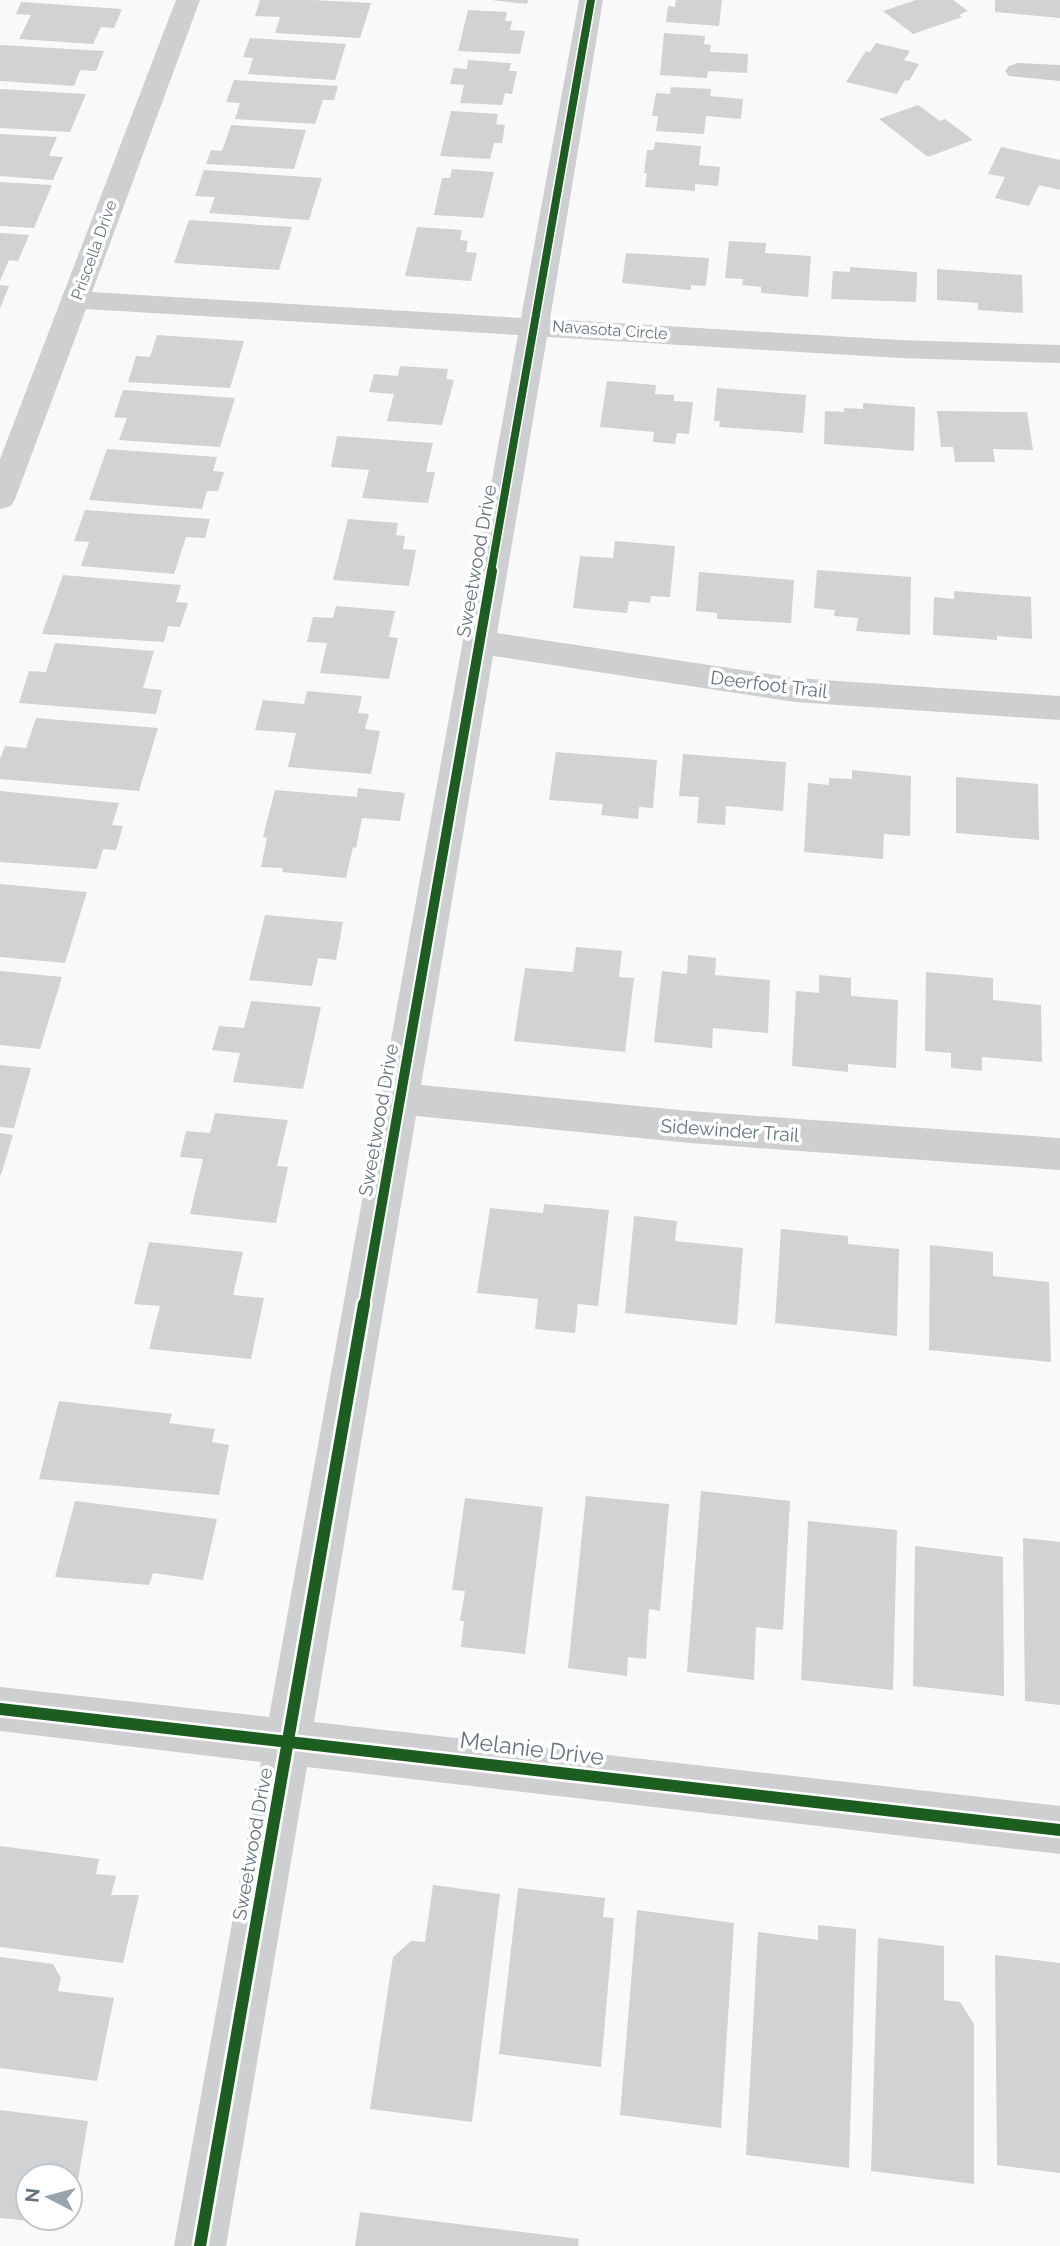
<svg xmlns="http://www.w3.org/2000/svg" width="1060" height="2246" font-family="Raleway,sans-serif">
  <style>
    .building { fill: #d0d2d3 }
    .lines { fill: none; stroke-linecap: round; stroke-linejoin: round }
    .minor { fill: #cecfd0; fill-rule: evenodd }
    .cycleway-far2-casing { stroke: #fff; stroke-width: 11 }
    .cycleway-far1-casing { stroke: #fff; stroke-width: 14 }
    .cycleway-casing { stroke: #fff; stroke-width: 17 }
    .cycleway-far2 { stroke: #1b5e20; stroke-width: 8 }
    .cycleway-far1 { stroke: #1b5e20; stroke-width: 10 }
    .cycleway { stroke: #1b5e20; stroke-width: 12 }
    .labels { text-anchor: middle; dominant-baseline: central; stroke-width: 7; stroke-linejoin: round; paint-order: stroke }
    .far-street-label { font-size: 16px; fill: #657683; stroke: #fff }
    .street-label { font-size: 19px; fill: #657683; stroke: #fff }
    .near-street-label { font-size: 23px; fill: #657683; stroke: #fff }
  </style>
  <rect width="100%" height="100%" fill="#f9f9f9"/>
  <path class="building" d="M260 0H313L371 3 360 38 275 33 280 17 255 16Z
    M491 0H528L527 4Z
    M676 0H722L719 26 666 22 668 6 675 7Z
    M916 0H953L968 11 959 15 962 17 913 34 883 11Z
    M995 0H1060V18L995 12Z
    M21 2 122 9 114 28 101 27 93 44 19 39 31 15 16 14Z
    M468 10 507 12 505 21H512L510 30 525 31 520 54 458 51Z
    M664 33 705 36 704 44 711 45 710 52 748 54 747 73 708 71 707 78 660 75Z
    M250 38 346 44 335 80 248 74 253 58 243 57Z
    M876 43 910 51 904 60 919 64 909 81 905 80 897 94 846 82 866 51 870 52Z
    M0 45 104 51 96 71 80 70 74 86 0 81Z
    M468 60 511 63 509 71H517L512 94 505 93 502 105 460 103 464 85 450 84 454 68 467 69Z
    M234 80 338 86 334 100H323L315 124 235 119 240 103 226 102Z
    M671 87 711 89 710 96 743 99 741 119 706 116 704 134 656 131 658 116H652L656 93 670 94Z
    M0 89 86 94 70 132 0 128Z
    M918 105 940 121 945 119 973 140 928 157 879 119Z
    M451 111 498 114 496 124 505 125 502 143H494L490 159 440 156Z
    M231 125 306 130 294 169 206 164 211 150 222 151Z
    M0 134 57 137 49 156 63 157 53 180 0 176Z
    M655 142 701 146 699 165 720 167 718 186 695 184V191L645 187 647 173H644L647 150H654Z
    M1001 147 1060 160V190L1039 185 1029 206 995 198 1005 177 988 174Z
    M452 169 494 172 483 218 434 215 442 178H450Z
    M204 170 322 178 309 220 209 213 215 197 195 196Z
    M0 182 52 185 34 228 0 226Z
    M189 220 292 227 279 270 174 263Z
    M417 227 462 230 460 240 468 241 466 252 477 253 471 281 405 276Z
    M0 233 29 235 18 261 9 260 0 281Z
    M729 241 766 243 765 253 811 256 808 297 761 293V287L742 285 743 279 725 278Z
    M626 253 709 258 706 286 691 285V290L622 283Z
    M850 267 917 272 916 302 831 299 833 271 850 272Z
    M937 269 1022 275 1023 313 978 310V303L937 300Z
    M0 285 9 286 0 309Z
    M157 335 244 341 230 388 128 382 136 356 150 357Z
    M400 366 448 369 446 379 454 380 442 425 387 421 394 394 369 392 374 374 398 376Z
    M607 381 656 385 655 394 674 395V401L693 402 689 434 677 433 675 444 653 442 654 432 600 427Z
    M717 388 806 395 803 433 719 427 720 421H714Z
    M123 390 235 398 220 447 119 440 127 418 114 417Z
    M863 403 915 407 914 451 824 444 825 411 844 412V408L863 409Z
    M937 411 1027 412 1033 450 993 449 995 462H955L953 447H941Z
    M337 436 433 443 426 472H435L428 503 362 498 369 470 331 467Z
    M107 449 217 457 213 471 224 472 218 491H207L202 509 89 500Z
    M85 510 210 519 205 538 186 537 174 574 81 566 89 542 74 541Z
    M348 519 398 523 396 535 405 536 403 549 416 550 409 586 333 580Z
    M615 541 675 546 670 597 651 596 650 603 629 601 627 613 573 608 580 556 613 558Z
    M817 570 911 577 910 635 856 631 858 618 834 616 835 610 814 608Z
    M699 572 794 580 791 623 717 619V613L696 611Z
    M63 575 181 585 176 602 188 603 180 627 168 626 164 642 42 634Z
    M954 591 1031 597 1032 639 997 636V640L933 635 934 597 954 599Z
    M336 606 395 611 389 637 398 638 389 679 320 673 327 643 307 642 313 617 333 618Z
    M55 643 154 651 143 688 162 690 156 714 19 703 29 671 46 672Z
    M307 691 362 696 358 713 369 714 365 729 380 731 371 774 288 767 296 733 255 730 263 700 304 704Z
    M36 718 158 728 139 791 0 779V759L5 746 26 748Z
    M556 752 657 760 653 808 639 807 638 819 601 815 603 804 549 800Z
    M683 754 786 762 783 811 726 806 725 825 697 823 699 797 679 796Z
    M852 770 911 776 910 836 884 834 883 859 804 852 808 783 829 785V778L852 779Z
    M956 777 1038 784 1039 840 956 833Z
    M358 788 405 793 400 821 362 818 356 848 353 847 346 878 282 872 283 868 261 867 267 838 263 837 275 790 357 797Z
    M0 791 119 803 112 825 123 826 116 850 103 849 97 869 0 862Z
    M0 884 87 892 65 963 0 957Z
    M265 915 343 922 336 960 318 958 312 986 249 980Z
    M576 947 622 951 619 977 634 978 625 1052 514 1041 525 968 573 972Z
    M688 955 716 958 715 975 770 980 768 1033 713 1028 712 1048 654 1042 662 971 687 974Z
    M0 971 62 977 40 1049 0 1045Z
    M926 972 993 978V1000L1041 1005 1042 1062 982 1057V1071L951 1068V1053L925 1051Z
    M819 975 851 978V996L898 1000 896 1068 848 1064V1072L792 1066 796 991 819 993Z
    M251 1001 321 1007 303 1089 233 1082 240 1053 212 1050 219 1026 244 1028Z
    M0 1065 31 1068 14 1128 0 1127Z
    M215 1113 288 1120 277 1166 288 1167 276 1223 190 1214 203 1159 180 1157 186 1131 210 1133Z
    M0 1133 13 1135 1 1175H0Z
    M544 1204 609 1210 598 1306 578 1304 575 1333 535 1329 538 1299 477 1293 490 1208 543 1213Z
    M634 1216 677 1221 675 1241 743 1248 737 1325 625 1313Z
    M781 1229 848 1236V1244L899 1249 897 1336 775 1323Z
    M149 1242 243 1252 233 1295 264 1298 251 1359 149 1349 160 1306 134 1304Z
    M930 1245 993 1252V1276L1049 1282 1051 1362 929 1350Z
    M59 1401 172 1414 169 1423 215 1429 212 1442 229 1445 219 1495 39 1479Z
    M701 1491 790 1501 783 1630 756 1627 754 1680 687 1672Z
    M586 1496 669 1504 660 1611 649 1609 646 1659 628 1657 627 1676 568 1668Z
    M465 1498 543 1507 525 1654 461 1647 464 1621H460L465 1591 452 1590Z
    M75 1501 217 1519 203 1580 153 1573 149 1585 55 1577Z
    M808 1521 897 1530 893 1690 801 1680Z
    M1023 1538 1060 1542V1705L1025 1701Z
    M915 1546 1003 1557 1004 1696 913 1686Z
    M0 1846 99 1859 96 1874 116 1876 111 1895H139L123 1963 0 1947Z
    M433 1885 500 1894 472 2122 370 2109 393 1957 411 1941 425 1942Z
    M518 1888 605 1898 603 1917 614 1918 601 2067 499 2054Z
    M637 1910 734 1923 721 2128 620 2115Z
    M818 1925 856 1929 849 2168 746 2155 758 1932 818 1940Z
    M878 1938 944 1946V2000L960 2002 974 2024V2184L871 2171Z
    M995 1955 1060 1963V2173L997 2165Z
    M0 1957 53 1964 61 1978 58 1991 114 1998 97 2081 0 2068Z
    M0 2110 88 2121 73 2209H70V2176H28V2218H42L41 2222 0 2218Z
    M360 2212 579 2239 578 2246H355Z"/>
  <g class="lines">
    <path class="minor" d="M176 0H200L92 292 521 318 579 0H603L550 319 899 340 1060 345V363L899 358 547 337 497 633 795 678 1060 696V720L795 702 493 656 421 1085 690 1111 1060 1138V1170L690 1143 416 1116 314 1722 1060 1806V1854L307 1767 226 2246H174L261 1762 0 1731V1687L269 1717 518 335 86 309 15 499 11 506 0 509V459Z
      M1018 63 1060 65V81L1009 76 1005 71 1009 66Z"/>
    <defs>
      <path id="cycleway-far2" d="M491 572 591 0"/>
      <path id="cycleway-far1" d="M364 1306 492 571"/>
      <path id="cycleway" d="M0 1709 1060 1830
        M200 2246 364 1304"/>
    </defs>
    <use href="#cycleway-far2" class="cycleway-far2-casing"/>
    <use href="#cycleway-far1" class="cycleway-far1-casing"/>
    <use href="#cycleway" class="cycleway-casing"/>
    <use href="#cycleway-far2" class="cycleway-far2"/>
    <use href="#cycleway-far1" class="cycleway-far1"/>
    <use href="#cycleway" class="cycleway"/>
  </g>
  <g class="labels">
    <g class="far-street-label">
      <text transform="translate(94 250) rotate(-70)">Priscella Drive</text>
      <text transform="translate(610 330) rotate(4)">Navasota Circle</text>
    </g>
    <g class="street-label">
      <text transform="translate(476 561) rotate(-80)">Sweetwood Drive</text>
      <text transform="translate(769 684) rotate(7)">Deerfoot Trail</text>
      <text transform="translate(378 1120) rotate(-80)">Sweetwood Drive</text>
      <text transform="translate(730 1130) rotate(4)">Sidewinder Trail</text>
      <text transform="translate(252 1844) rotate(-80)">Sweetwood Drive</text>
    </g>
    <g class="near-street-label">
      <text transform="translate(532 1748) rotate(7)">Melanie Drive</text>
    </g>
  </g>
  <g transform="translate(49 2197) rotate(276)"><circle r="33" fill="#ffffff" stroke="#c1c8cd" stroke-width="2"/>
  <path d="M0-5L12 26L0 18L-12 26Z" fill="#99a4ac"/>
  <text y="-10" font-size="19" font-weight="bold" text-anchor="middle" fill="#657683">N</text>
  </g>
</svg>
